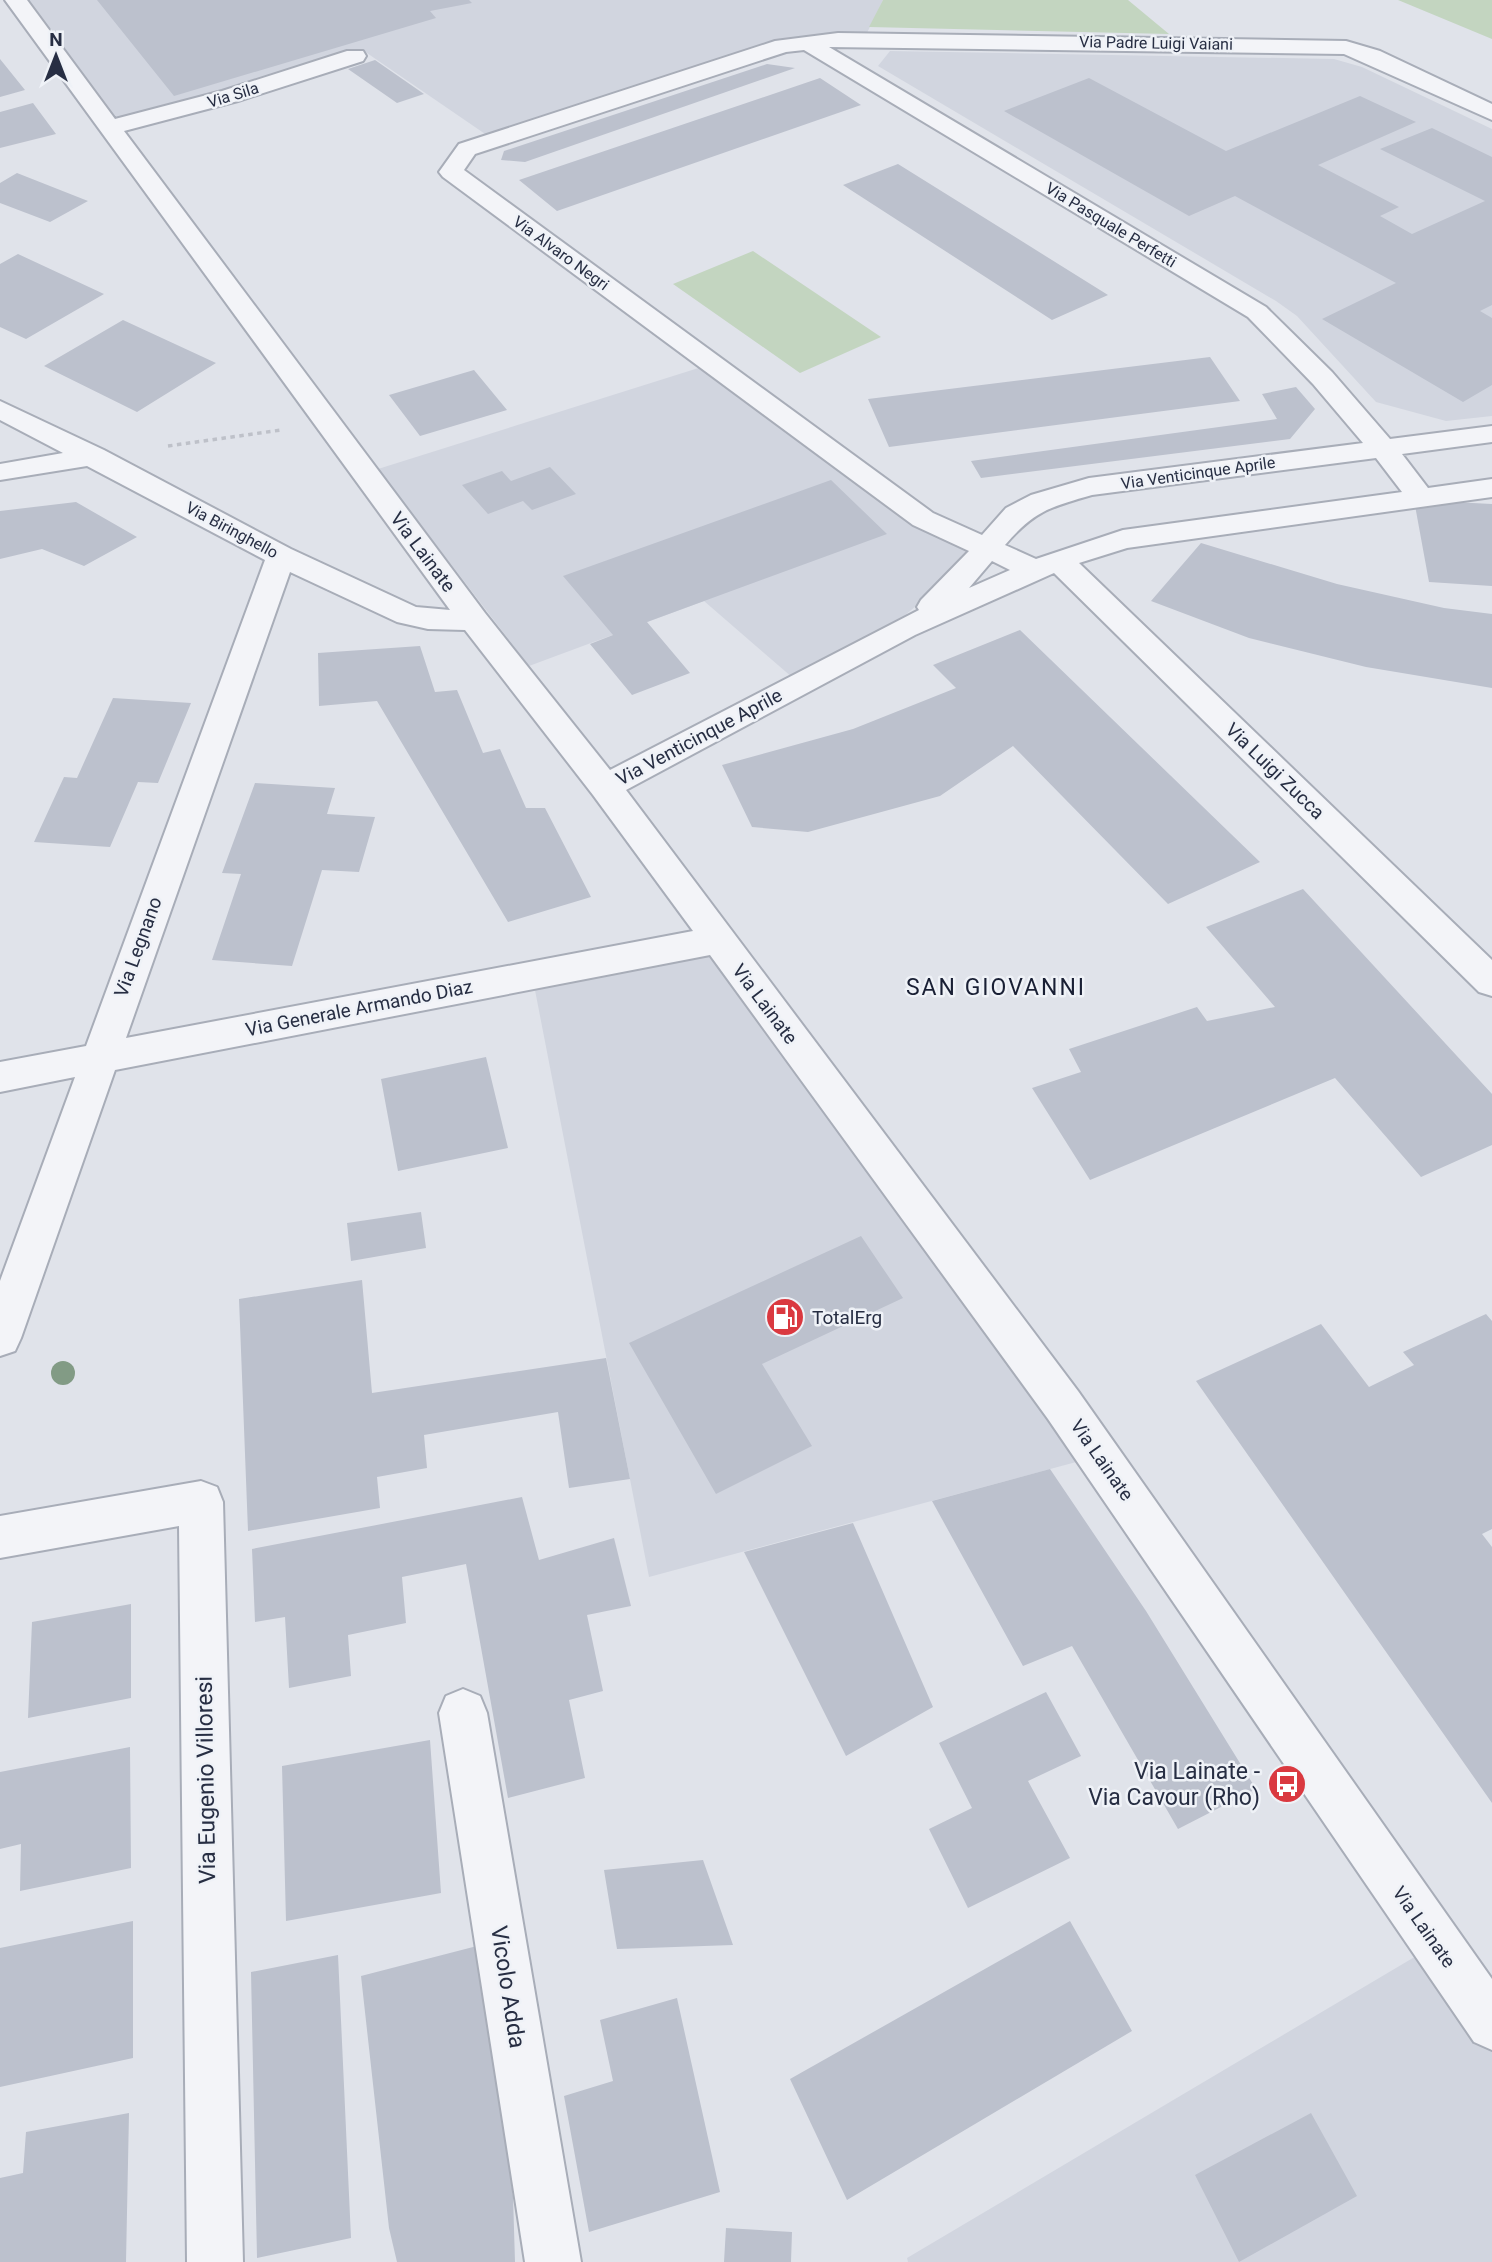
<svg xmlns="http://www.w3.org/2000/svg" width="1492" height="2262" font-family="Roboto,sans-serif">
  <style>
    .built { fill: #d1d5df }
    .green { fill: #c3d5c0 }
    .building { fill: #bcc1cd }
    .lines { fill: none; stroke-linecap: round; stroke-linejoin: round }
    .minor-casing { stroke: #a8adb8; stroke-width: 4 }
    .path { stroke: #bec1c9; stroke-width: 3.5; stroke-dasharray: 4.5 4.5; stroke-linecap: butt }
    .minor { fill: #f3f4f8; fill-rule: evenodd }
    .tree { fill: #829b85 }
    .labels { text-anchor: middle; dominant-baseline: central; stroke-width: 5; stroke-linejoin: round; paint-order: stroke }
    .far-street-label { font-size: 16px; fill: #272e43; stroke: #eff2f7 }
    .street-label { font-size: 19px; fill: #272e43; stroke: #eff2f7 }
    .poi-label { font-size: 19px; fill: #272e43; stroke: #eff2f7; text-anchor: start }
    .quarter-label { font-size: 23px; letter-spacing: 2px; fill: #191f34; stroke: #eff2f7 }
    .near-poi-label { font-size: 23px; fill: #272e43; stroke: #eff2f7; text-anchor: end }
    .near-street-label { font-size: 23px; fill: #272e43; stroke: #eff2f7 }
  </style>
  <rect width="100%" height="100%" fill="#e0e3ea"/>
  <path class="built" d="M26 0H883L865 37 809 38 491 138 364 51 226 93 116 122Z
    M890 51 1334 59 1362 67 1492 129V416L1446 421 1376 402 1297 316 1276 301 878 66Z
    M708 365 973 549 946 581 898 621 793 678 704 601 529 666 378 469Z
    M711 949 1091 1458 649 1577 534 985Z
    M1428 1949 1492 2043V2262H908L907 2258Z"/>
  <path class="green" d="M883 0H1128L1169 34 869 27Z
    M1398 0H1492V39Z
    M753 251 881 337 800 373 673 284Z"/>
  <path class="building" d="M97 0H469L472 3 430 11 436 18 174 96Z
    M0 59 25 90 0 97Z
    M375 60 424 94 397 103 348 69Z
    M767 64 795 68 525 162 501 160 504 151Z
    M820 78 861 105 557 211 519 180Z
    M1089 78 1226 151 1360 96 1416 122 1318 165 1399 207 1380 216 1412 234 1485 201 1380 149 1432 128 1492 157V305L1480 311 1492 318V385L1463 402 1322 319 1396 283 1235 196 1189 216 1004 111Z
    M33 103 56 134 0 148V112Z
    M898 164 1108 295 1052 320 843 185Z
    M17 173 88 201 50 222 0 203V183Z
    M18 254 104 294 26 339 0 327V264Z
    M123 320 216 363 137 412 44 366Z
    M1210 357 1240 401 889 447 868 399Z
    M474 370 507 410 420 436 389 395Z
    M1296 387 1315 409 1290 439 981 478 971 461 1277 419 1262 394Z
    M550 467 576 494 532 510 523 501 488 514 462 485 502 471 511 481Z
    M831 480 887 534 647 622 690 673 632 695 590 644 613 635 563 576Z
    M1414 500 1492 504V586L1429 582Z
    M76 502 137 537 84 566 42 549 0 559V511Z
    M1201 543 1337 584 1444 608 1492 614V688L1366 667 1249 638 1151 601Z
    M1020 630 1260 862 1168 904 1013 746 940 796 808 832 752 827 722 765 853 729 956 688 933 665Z
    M420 646 435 692 457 690 483 753 500 749 526 808H545L591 897 508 922 377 701 319 706 318 653Z
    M113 698 191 703 158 783 138 782 110 847 34 842 64 777 77 778Z
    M255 783 335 788 327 814 375 817 359 872 322 870 292 966 212 960 241 874 222 873Z
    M1303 889 1492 1094V1145L1421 1177 1335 1078 1090 1180 1032 1088 1081 1072 1069 1049 1197 1007 1207 1021 1275 1007 1206 927Z
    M486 1057 508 1148 398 1171 381 1079Z
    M421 1212 426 1248 351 1261 347 1223Z
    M861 1236 903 1298 762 1364 812 1446 716 1494 629 1343Z
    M362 1280 372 1393 606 1358 630 1479 569 1488 558 1412 424 1435 427 1468 377 1477 380 1508 248 1531 239 1299Z
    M1486 1314 1492 1321V1529L1482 1534 1492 1547V1803L1196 1381 1321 1324 1369 1387 1414 1365 1403 1352Z
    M1050 1469 1146 1611 1256 1789 1178 1829 1072 1646 1023 1666 932 1501Z
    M522 1497 539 1560 614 1538 631 1606 587 1615 603 1691 569 1700 585 1778 508 1798 466 1564 402 1577 406 1623 348 1635 351 1676 289 1688 285 1617 255 1622 252 1549Z
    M853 1523 933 1707 846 1756 744 1552Z
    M131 1604V1698L28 1718 32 1622Z
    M1046 1692 1081 1756 1028 1781 1070 1858 968 1908 929 1829 972 1808 939 1743Z
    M430 1740 441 1893 286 1921 282 1766Z
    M130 1747 131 1868 20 1891 21 1844 0 1849V1772Z
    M703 1860 733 1945 617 1949 604 1870Z
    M133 1921V2058L0 2087V1948Z
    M1070 1921 1132 2031 847 2200 790 2079Z
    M477 1946 513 2196 515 2262H397L389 2228 361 1976Z
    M338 1955 351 2238 257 2258 251 1972Z
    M677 1998 720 2192 589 2232 564 2096 613 2081 600 2020Z
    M129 2113 126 2262H0V2178L23 2173 26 2132Z
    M1311 2113 1357 2196 1239 2262 1195 2175Z
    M726 2228 792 2232 791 2262H724Z"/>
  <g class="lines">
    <defs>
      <path id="minor" d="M5 0H27L115 119 222 91 347 51H363L366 56 363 61 238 101 124 131 485 613 610 770 919 610 917 607 921 600 969 551 913 525 443 177 439 172 459 144 775 41 838 33 1346 41 1380 51 1492 104V120L1344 54 829 47 1266 307 1332 372 1390 439 1492 426V442L1402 454 1428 488 1492 479V497L1127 548 1079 563 1492 960V996L1479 992 1054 573 915 635 626 790 1078 1391 1492 1979V2050L1474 2042 1048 1419 710 955 115 1070 21 1338 15 1351 0 1356V1281L75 1077 0 1092V1062L86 1046 265 560 87 466 0 480V464L63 453 0 420V401L104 450 291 549 416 607 450 610ZM804 50 1248 317 1313 384 1363 443 1089 478 1031 495 1006 508 982 535 933 513 464 170 475 154 786 52ZM1376 458 1402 492 1123 530 1036 559 1005 545C1034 511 1050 507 1092 495ZM992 561 1010 570 969 588ZM290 572 397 622 428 629 465 630 593 795 693 931 126 1038Z
        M201 1481 217 1487 223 1502 243 2262H187L179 1526 0 1558V1516Z
        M463 1689 480 1696 487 1713 581 2262H525L439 1713 446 1696Z"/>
    </defs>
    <use href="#minor" class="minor-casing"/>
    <path class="path" d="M168 446 281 430"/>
    <use href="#minor" class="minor"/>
  </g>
  <circle class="tree" cx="63" cy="1373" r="12"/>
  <defs>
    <symbol id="fuel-disc" viewBox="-11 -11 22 22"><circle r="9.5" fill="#da3940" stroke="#eff2f7"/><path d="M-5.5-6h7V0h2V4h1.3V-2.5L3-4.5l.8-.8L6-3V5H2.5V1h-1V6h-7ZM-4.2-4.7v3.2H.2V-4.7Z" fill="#fff"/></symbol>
    <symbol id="bus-disc" viewBox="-11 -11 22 22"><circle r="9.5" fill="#da3940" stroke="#eff2f7"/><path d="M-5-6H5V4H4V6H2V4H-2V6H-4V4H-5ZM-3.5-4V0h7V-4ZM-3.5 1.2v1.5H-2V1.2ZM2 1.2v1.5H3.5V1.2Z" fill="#fff"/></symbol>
  </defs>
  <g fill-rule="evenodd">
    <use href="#fuel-disc" x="763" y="1295" width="44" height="44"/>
    <use href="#bus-disc" x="1265" y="1762" width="44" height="44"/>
  </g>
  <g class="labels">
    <g class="far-street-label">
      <text transform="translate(1156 43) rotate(1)">Via Padre Luigi Vaiani</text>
      <text transform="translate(233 95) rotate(-17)">Via Sila</text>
      <text transform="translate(1111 225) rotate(31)">Via Pasquale Perfetti</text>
      <text transform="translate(561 253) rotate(36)">Via Alvaro Negri</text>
      <text transform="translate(1198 473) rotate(-8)">Via Venticinque Aprile</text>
      <text transform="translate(232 530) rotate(28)">Via Biringhello</text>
    </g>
    <g class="street-label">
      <text transform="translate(423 552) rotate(53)">Via Lainate</text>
      <text transform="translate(699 737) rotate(-28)">Via Venticinque Aprile</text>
      <text transform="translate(1275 771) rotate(44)">Via Luigi Zucca</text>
      <text transform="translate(138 947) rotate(-70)">Via Legnano</text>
      <text transform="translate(765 1004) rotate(53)">Via Lainate</text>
      <text transform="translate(359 1008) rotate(-11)">Via Generale Armando Diaz</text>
      <text transform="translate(1102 1460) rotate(55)">Via Lainate</text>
      <text transform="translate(1424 1927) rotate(55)">Via Lainate</text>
    </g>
    <g class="poi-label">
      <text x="812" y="1317">TotalErg</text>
    </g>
    <g class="quarter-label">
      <text x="996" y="987">SAN GIOVANNI</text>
    </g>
    <g class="near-poi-label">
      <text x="1260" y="1771">Via Lainate -<tspan x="1260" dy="26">Via Cavour (Rho)</tspan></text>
    </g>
    <g class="near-street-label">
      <text transform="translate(206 1780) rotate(-91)">Via Eugenio Villoresi</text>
      <text transform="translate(508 1987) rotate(81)">Vicolo Adda</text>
    </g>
  </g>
  <g transform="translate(56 56)" stroke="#eff2f7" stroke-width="5" paint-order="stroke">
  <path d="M0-5L12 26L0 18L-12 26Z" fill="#272e43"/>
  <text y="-10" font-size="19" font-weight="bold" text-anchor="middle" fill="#272e43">N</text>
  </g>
</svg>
